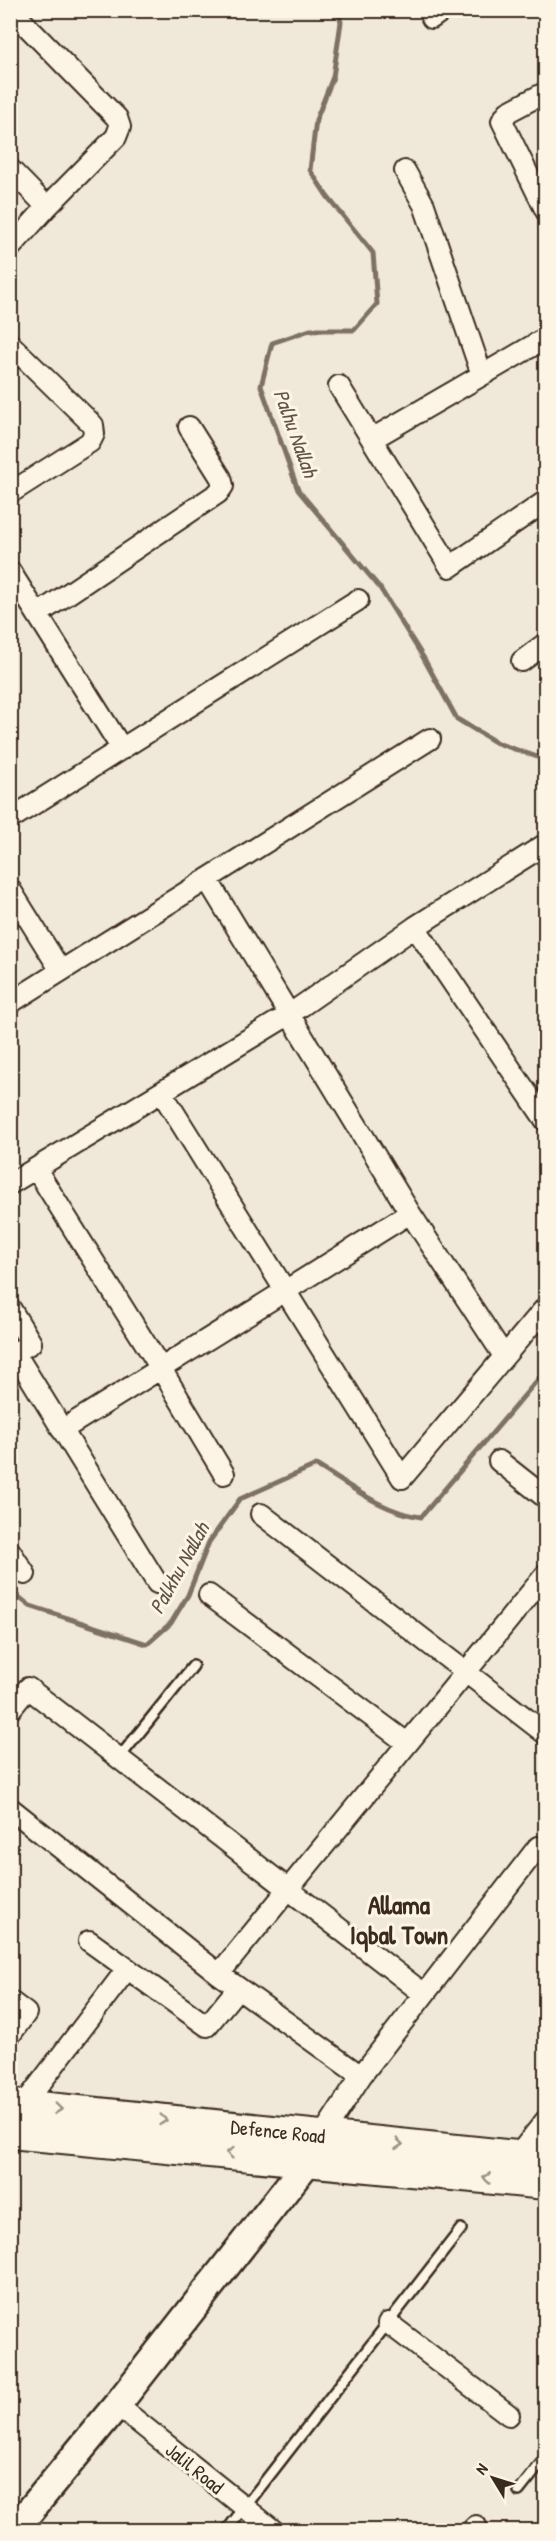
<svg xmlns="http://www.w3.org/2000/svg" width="556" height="2541" font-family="'Patrick Hand',sans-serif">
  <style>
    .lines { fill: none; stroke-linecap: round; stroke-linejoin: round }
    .stream { stroke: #7e7163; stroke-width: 5 }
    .lane-casing { stroke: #3b2a1e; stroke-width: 14 }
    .street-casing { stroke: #3b2a1e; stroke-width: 24 }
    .secondary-casing { stroke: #3b2a1e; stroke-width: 32 }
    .primary-casing { stroke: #3b2a1e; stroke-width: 36 }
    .lane { stroke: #fcf5e5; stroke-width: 9 }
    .street { stroke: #fcf5e5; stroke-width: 20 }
    .secondary { stroke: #fcf5e5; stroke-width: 27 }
    .primary { stroke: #fcf5e5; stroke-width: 32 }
    .oneway { stroke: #9c9082 }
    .labels { text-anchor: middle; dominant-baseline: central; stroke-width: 6; stroke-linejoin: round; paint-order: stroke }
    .street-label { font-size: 20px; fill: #3b2a1e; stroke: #fcf5e5 }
    .water-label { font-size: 21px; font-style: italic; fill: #625346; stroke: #fcf5e5 }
    .district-label { font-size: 26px; font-weight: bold; fill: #3b2a1e; stroke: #fcf5e5 }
  </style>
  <rect width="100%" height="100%" fill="#f0e9d9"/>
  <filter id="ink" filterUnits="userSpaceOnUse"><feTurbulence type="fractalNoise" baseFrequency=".0167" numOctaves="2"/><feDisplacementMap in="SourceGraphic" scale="12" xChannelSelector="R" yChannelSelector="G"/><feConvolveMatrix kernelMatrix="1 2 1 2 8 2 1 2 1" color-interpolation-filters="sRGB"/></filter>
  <g filter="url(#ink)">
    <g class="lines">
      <path class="stream" d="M338 10 341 22 333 77 316 120 310 170 327 196 373 253 377 304 354 330H310L272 343 261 386 298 490 380 588 423 657 457 719 497 743 546 760
        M10 1590 30 1606 147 1644 171 1623 188 1595 209 1542 240 1499 316 1465C349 1485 382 1512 421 1517L546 1370"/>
      <defs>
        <path id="lane" d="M119 1758 193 1666
          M519 2491 546 2457
          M227 2530 461 2229"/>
        <path id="street" d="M432 18 443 10
          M546 92 508 112 502 121 546 211
          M10 169 47 207
          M405 171 424 205 482 375
          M10 248 47 207 116 137 120 127 117 118 11 10
          M10 344 93 425 94 434 90 442 10 493
          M339 386 450 567 546 501
          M372 439 546 338
          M10 571 122 749
          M38 614 218 493 223 486 221 478 189 427
          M522 661 546 643
          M10 819 358 600
          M207 879 410 1213 504 1356
          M10 889 61 971
          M415 927 546 1121
          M10 1003 430 739
          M162 1093 402 1478 546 1307
          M36 1169 160 1367 224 1474
          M10 1184 290 1014 415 927 546 844
          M10 1308 31 1343 10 1356
          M15 1353 157 1583
          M62 1430 410 1213
          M499 1461 546 1498
          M261 1514 546 1734
          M10 1551 25 1574
          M209 1595 407 1743
          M10 1710 28 1688 424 1994
          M10 1808 219 1974 361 2076
          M89 1941 207 2026 238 1988
          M219 1974 546 1574
          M10 2001 26 2013 10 2035
          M23 2106 127 1969
          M322 2136 361 2076 538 1847
          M516 2158 546 2120
          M388 2323 509 2415
          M117 2405 273 2530
          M472 2530 476 2526"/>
        <path id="secondary" d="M14 2530 117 2405 309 2160"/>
        <path id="primary" d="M10 2105 546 2160
          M10 2132 546 2183"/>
      </defs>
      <use href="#lane" class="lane-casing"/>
      <use href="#street" class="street-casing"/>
      <use href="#secondary" class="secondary-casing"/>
      <use href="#primary" class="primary-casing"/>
      <use href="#lane" class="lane"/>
      <use href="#street" class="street"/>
      <use href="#secondary" class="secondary"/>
      <use href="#primary" class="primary"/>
    </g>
    <defs><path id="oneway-chevron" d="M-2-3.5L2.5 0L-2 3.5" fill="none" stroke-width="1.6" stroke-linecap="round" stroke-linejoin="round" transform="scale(1.5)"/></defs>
    <g class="oneway">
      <use href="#oneway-chevron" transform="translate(58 2109) rotate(6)"/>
      <use href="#oneway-chevron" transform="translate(163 2120) rotate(6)"/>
      <use href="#oneway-chevron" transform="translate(399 2144) rotate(6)"/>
      <use href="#oneway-chevron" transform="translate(230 2153) rotate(-175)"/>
      <use href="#oneway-chevron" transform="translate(487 2178) rotate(-174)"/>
    </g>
  </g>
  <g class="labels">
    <g class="street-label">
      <text transform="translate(278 2131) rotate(6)">Defence Road</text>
      <text transform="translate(195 2468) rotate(39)">Jalil Road</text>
    </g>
    <g class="water-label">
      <text transform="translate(296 433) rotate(70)">Palhu Nallah</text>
      <text transform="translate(179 1568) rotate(-61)">Palkhu Nallah</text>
    </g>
    <g class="district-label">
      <text x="399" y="1904">Allama<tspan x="399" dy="30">Iqbal Town</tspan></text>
    </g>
  </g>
  <rect width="556" height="2541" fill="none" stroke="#fcf5e5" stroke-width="36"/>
  <rect x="18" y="18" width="520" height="2505" fill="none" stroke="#3b2a1e" stroke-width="2" filter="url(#ink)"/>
  <g transform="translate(493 2478) rotate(308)" stroke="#fcf5e5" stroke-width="4.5" paint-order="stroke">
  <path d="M0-4.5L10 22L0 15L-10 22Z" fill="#3b2a1e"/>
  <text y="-9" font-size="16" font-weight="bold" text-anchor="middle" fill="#3b2a1e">N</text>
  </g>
</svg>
